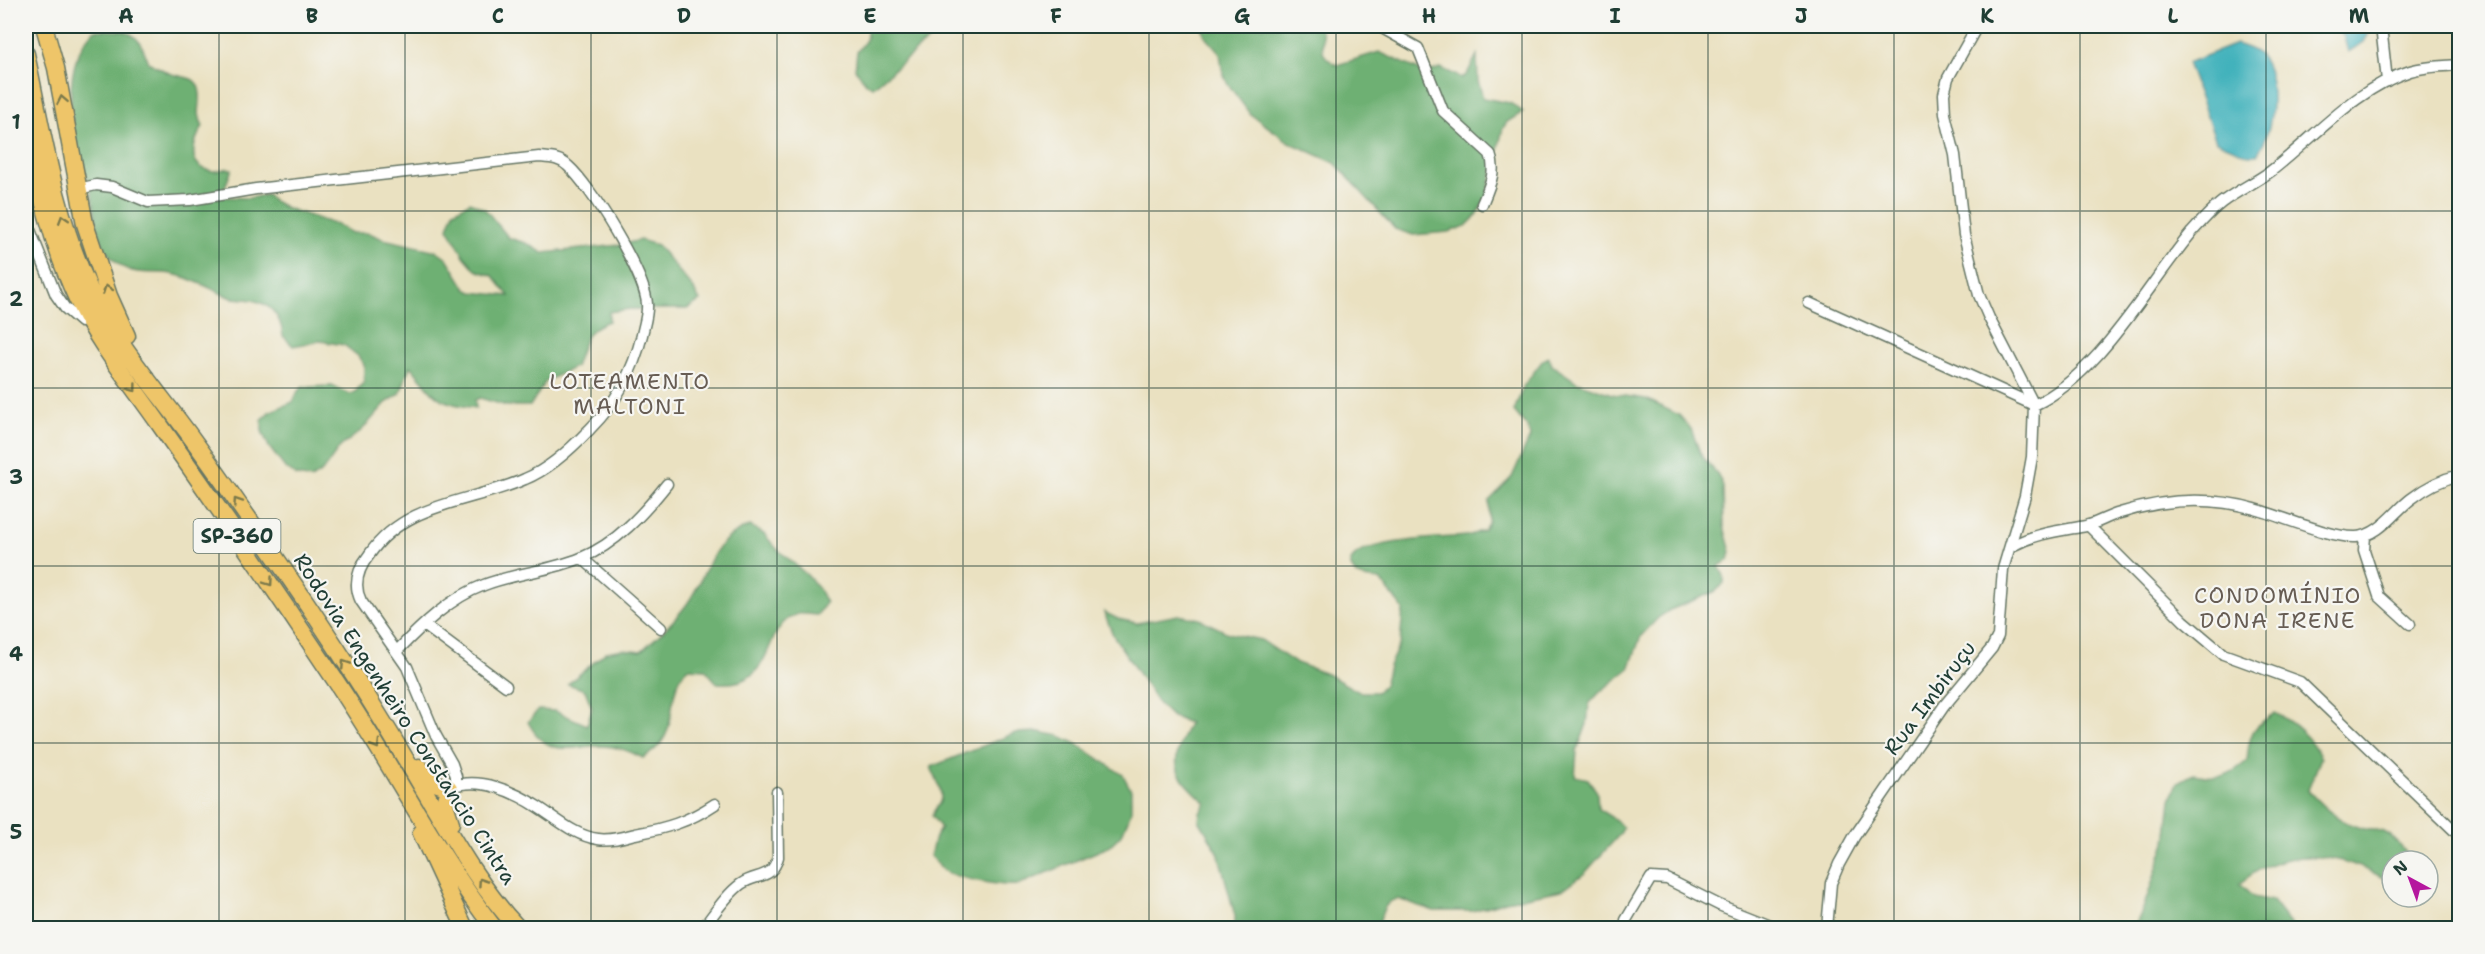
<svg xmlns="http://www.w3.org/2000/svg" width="2485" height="954" font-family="'Shantell Sans',sans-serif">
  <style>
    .forest { fill: #6eb073; stroke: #467654; stroke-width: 1.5 }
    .water { fill: #42b2bc; stroke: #307878; stroke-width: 1.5 }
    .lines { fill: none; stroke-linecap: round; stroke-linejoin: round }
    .minor-casing { stroke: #667665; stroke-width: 13 }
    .highway-casing { stroke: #667665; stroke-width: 19 }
    .minor { stroke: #fff; stroke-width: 10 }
    .highway { stroke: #eec569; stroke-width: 16 }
    .oneway { stroke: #7c7a4c }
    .grid { fill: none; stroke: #1f3d34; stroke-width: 1.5; stroke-opacity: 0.55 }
    .labels { text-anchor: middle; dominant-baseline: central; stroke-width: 4.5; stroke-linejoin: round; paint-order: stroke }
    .shield { fill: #f6f6f2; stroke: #60746d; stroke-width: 1.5 }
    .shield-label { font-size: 20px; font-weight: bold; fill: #1f3d34 }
    .street-label { font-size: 21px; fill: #1f3d34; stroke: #f6f6f2 }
    .neighbourhood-label { font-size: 22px; letter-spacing: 1.5px; fill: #675d54; stroke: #f6f6f2 }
    .neatline { fill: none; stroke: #1f3d34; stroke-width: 2 }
    .grid-label { font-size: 20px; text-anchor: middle; font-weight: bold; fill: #1f3d34 }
  </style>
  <rect width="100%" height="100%" fill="#f6f6f2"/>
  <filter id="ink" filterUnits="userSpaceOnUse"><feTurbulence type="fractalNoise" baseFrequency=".0167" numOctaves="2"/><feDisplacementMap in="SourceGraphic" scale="12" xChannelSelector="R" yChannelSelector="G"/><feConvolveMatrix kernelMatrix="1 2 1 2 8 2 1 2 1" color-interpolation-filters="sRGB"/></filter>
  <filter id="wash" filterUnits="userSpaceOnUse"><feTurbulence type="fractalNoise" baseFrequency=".008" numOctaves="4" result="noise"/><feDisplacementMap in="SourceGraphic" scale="24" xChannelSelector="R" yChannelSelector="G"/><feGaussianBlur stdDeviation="1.35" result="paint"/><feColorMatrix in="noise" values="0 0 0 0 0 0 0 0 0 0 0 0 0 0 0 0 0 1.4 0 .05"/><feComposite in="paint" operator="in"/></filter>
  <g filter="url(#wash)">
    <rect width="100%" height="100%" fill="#eae1c1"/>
    <path class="forest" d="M868 26H945L873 87 867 84 855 69 857 52 866 40Z
      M1201 26H1319C1329 45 1312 51 1337 65L1379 52 1421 71 1428 72 1441 68 1462 78 1467 74 1477 55 1478 81 1483 98 1510 103 1523 112 1507 122 1503 128 1487 196 1477 215 1466 226 1449 232 1413 235 1395 229 1335 163 1289 142 1250 114 1227 83 1222 69 1220 53 1206 37Z
      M95 30C127 31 138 28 148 62 155 65 162 70 169 73 184 79 198 74 200 94 201 107 196 114 203 126 193 142 185 167 213 171 220 172 225 167 232 169L223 192 225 197 249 198 267 195 272 200 286 208 337 225 352 233H369L383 239 437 251 447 258 466 289 472 292 509 296 493 276 476 270 464 256 448 228 454 211 470 202 485 209 509 238 526 243 543 253 620 245 640 240 657 245 693 288 700 301 687 309H630L609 312V321C583 329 584 344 575 367L546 381 530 406H507L480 398 475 400 476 408C432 402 438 397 410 366L400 394 386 403 362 430 340 447 322 472 311 479 297 476 285 468 269 447 262 431V420L269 412 293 402 298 391 303 387 333 386 349 394 354 393 364 382V365L358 356 344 345 320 341 293 346 283 336C281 314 268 301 245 299 239 298 232 299 227 296 209 288 192 278 172 274 156 271 138 276 123 267 94 249 99 224 92 195 88 177 80 160 76 142 68 108 66 55 95 30Z
      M1549 357 1552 365 1577 382 1612 394 1646 399 1679 415 1691 429 1701 455 1718 475 1723 486 1724 527 1731 552 1729 560 1719 566 1724 576V583L1716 591 1670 610 1658 618 1641 636 1629 669 1601 691 1589 704 1587 724 1577 751 1575 776 1588 779 1597 792 1598 809 1616 820 1623 828 1620 834 1585 873 1562 890 1506 901 1473 911H1434L1398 899C1383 901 1381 916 1378 928H1235V916L1218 852 1199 820 1200 813 1206 803C1172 771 1169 767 1189 723L1171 716 1157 702 1113 635 1104 612 1118 619 1137 623 1178 615 1200 619 1228 633 1261 640 1294 662 1327 674 1359 692H1377L1384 685 1389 666 1400 643 1403 609 1380 580C1372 579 1359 579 1354 572 1329 539 1453 538 1466 536 1472 535 1478 532 1484 530L1489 521V501L1512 477 1530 437 1528 428 1514 411 1524 385 1543 360Z
      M750 526 764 534 776 548 807 575 819 589 826 603 817 615C811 615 803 613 798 614 759 626 779 688 717 683L705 669 687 668C660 703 685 734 643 758 630 751 617 746 602 746 568 746 548 759 528 722L538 710 555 711 587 725 592 708 585 690 568 684 606 652 623 649 641 651C658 636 674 622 687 604 709 573 709 540 750 526Z
      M2275 713C2296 724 2310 737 2321 758L2308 790C2323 808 2341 824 2365 829 2371 831 2379 829 2384 832 2394 836 2401 847 2408 855L2407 861H2392V881L2390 882C2340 852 2286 844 2239 884L2253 897 2272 901 2293 928H2134L2143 909 2166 842 2171 800 2177 783 2193 774C2219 779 2227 778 2247 761 2249 733 2252 727 2275 713Z
      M1039 732 1060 736 1075 743 1123 775 1131 790V812L1122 834 1108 847 1018 885C1004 887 954 878 943 870 938 866 934 860 930 856L935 837 941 828 932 816C934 809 937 808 940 802 944 791 935 777 931 767L1015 733Z"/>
    <path class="water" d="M2335 26H2373L2364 42 2348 52 2344 37Z
      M2236 44C2242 46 2249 48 2254 51 2277 64 2274 112 2267 134 2265 142 2260 149 2257 155H2249L2216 141 2187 63Z"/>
  </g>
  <g filter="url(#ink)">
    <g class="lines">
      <defs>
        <path id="minor" d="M1375 26 1382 28 1418 48 1443 111 1490 154C1497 172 1489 187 1482 204
          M2381 26 2387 81
          M78 189 96 185 112 187 148 202 190 200 256 189 539 157C550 158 560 158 568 166 591 186 645 274 647 304 648 314 644 325 642 335 633 372 617 402 590 429 572 448 550 469 525 479 471 503 406 501 369 555 358 569 353 585 361 601L407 667 436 736 452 764 456 776V785
          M26 220 56 295 65 308 81 322
          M1809 303 2034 405C2100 374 2146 287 2192 232 2202 221 2213 208 2225 200 2239 190 2256 182 2271 171 2315 137 2356 88 2410 71 2426 66 2443 66 2460 65
          M2088 525 2184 621 2223 654 2300 682 2460 836
          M2365 536 2364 550 2379 596 2410 624
          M2012 546C2036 533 2059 531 2086 526 2098 523 2108 516 2120 513 2164 499 2209 496 2255 509 2281 516 2331 538 2356 537 2379 536 2394 512 2411 499 2425 488 2442 479 2460 475
          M582 558 661 628
          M424 625 506 686
          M397 651C422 625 450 598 484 585 515 573 550 571 581 558 616 544 644 513 667 484
          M452 787C479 776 515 792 538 807 557 819 575 836 598 839 610 841 624 837 635 834 667 828 688 822 715 804
          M1626 920 1651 878 1667 879 1719 905 1777 928
          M703 928C714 914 726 895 741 884 757 873 772 880 778 857L777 792
          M1827 928 1831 883 1839 864 1854 837 1944 706 1992 648 1998 636 2003 569 2025 496 2032 457 2034 405 1989 318 1979 295 1964 235 1955 155 1945 114 1944 94 1948 78 1977 26"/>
        <path id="highway" d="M44 26 56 68 85 224 109 296 127 336
          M26 54C43 134 55 215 90 290 115 343 156 389 191 437 232 493 271 551 310 608 349 666 386 725 421 785 450 833 479 887 518 928
          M26 123C38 184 51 243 77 299 100 347 130 382 160 425 218 507 275 590 331 674 388 757 433 849 494 928
          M419 767 432 782 449 788 445 804 451 823
          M421 833 465 928"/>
      </defs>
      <use href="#minor" class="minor-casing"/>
      <use href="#highway" class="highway-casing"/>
      <use href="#minor" class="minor"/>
      <use href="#highway" class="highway"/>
    </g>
    <defs><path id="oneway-chevron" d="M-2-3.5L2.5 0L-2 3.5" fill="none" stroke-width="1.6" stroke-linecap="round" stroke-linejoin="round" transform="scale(1.5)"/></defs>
    <g class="oneway">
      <use href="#oneway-chevron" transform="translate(62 100) rotate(-101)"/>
      <use href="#oneway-chevron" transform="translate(63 219) rotate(-107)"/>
      <use href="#oneway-chevron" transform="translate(107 289) rotate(-110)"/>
      <use href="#oneway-chevron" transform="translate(133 388) rotate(53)"/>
      <use href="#oneway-chevron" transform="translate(237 502) rotate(-124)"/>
      <use href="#oneway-chevron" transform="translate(269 582) rotate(55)"/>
      <use href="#oneway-chevron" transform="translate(345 664) rotate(-123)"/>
      <use href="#oneway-chevron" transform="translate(376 745) rotate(59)"/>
      <use href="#oneway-chevron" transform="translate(482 882) rotate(-124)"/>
    </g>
  </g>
  <path class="grid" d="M219 26V928M405 26V928M591 26V928M777 26V928M963 26V928M1149 26V928M1336 26V928M1522 26V928M1708 26V928M1894 26V928M2080 26V928M2266 26V928M26 211H2460M26 388H2460M26 566H2460M26 743H2460"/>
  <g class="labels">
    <rect class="shield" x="193.5" y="519" width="87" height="34" rx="4.5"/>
    <g class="shield-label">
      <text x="237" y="536">SP-360</text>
    </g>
    <g class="street-label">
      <text transform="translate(1930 698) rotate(-53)">Rua Imbiruçu</text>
      <text transform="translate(405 719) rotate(57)">Rodovia Engenheiro Constancio Cintra</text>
    </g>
    <g class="neighbourhood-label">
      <text x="630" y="381">LOTEAMENTO<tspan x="630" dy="25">MALTONI</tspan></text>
      <text x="2278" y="595">CONDOMÍNIO<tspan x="2278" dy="25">DONA IRENE</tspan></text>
    </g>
  </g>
  <rect width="2485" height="954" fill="none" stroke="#f6f6f2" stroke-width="66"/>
  <g transform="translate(2410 879) rotate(319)"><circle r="28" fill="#f6f6f2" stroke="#a0aca6" stroke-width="1.5"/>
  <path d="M0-4.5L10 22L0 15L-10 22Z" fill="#b5179e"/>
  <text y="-9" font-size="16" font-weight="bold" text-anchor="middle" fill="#1f3d34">N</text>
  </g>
  <rect x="33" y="33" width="2419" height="888" class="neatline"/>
  <g class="grid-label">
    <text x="126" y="23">A</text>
    <text x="312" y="23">B</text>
    <text x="498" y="23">C</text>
    <text x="684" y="23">D</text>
    <text x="870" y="23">E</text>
    <text x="1056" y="23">F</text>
    <text x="1242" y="23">G</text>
    <text x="1429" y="23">H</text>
    <text x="1615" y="23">I</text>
    <text x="1801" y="23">J</text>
    <text x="1987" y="23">K</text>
    <text x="2173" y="23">L</text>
    <text x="2359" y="23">M</text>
    <text x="16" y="129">1</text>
    <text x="16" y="306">2</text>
    <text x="16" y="484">3</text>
    <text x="16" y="661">4</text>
    <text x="16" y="839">5</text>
  </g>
</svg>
